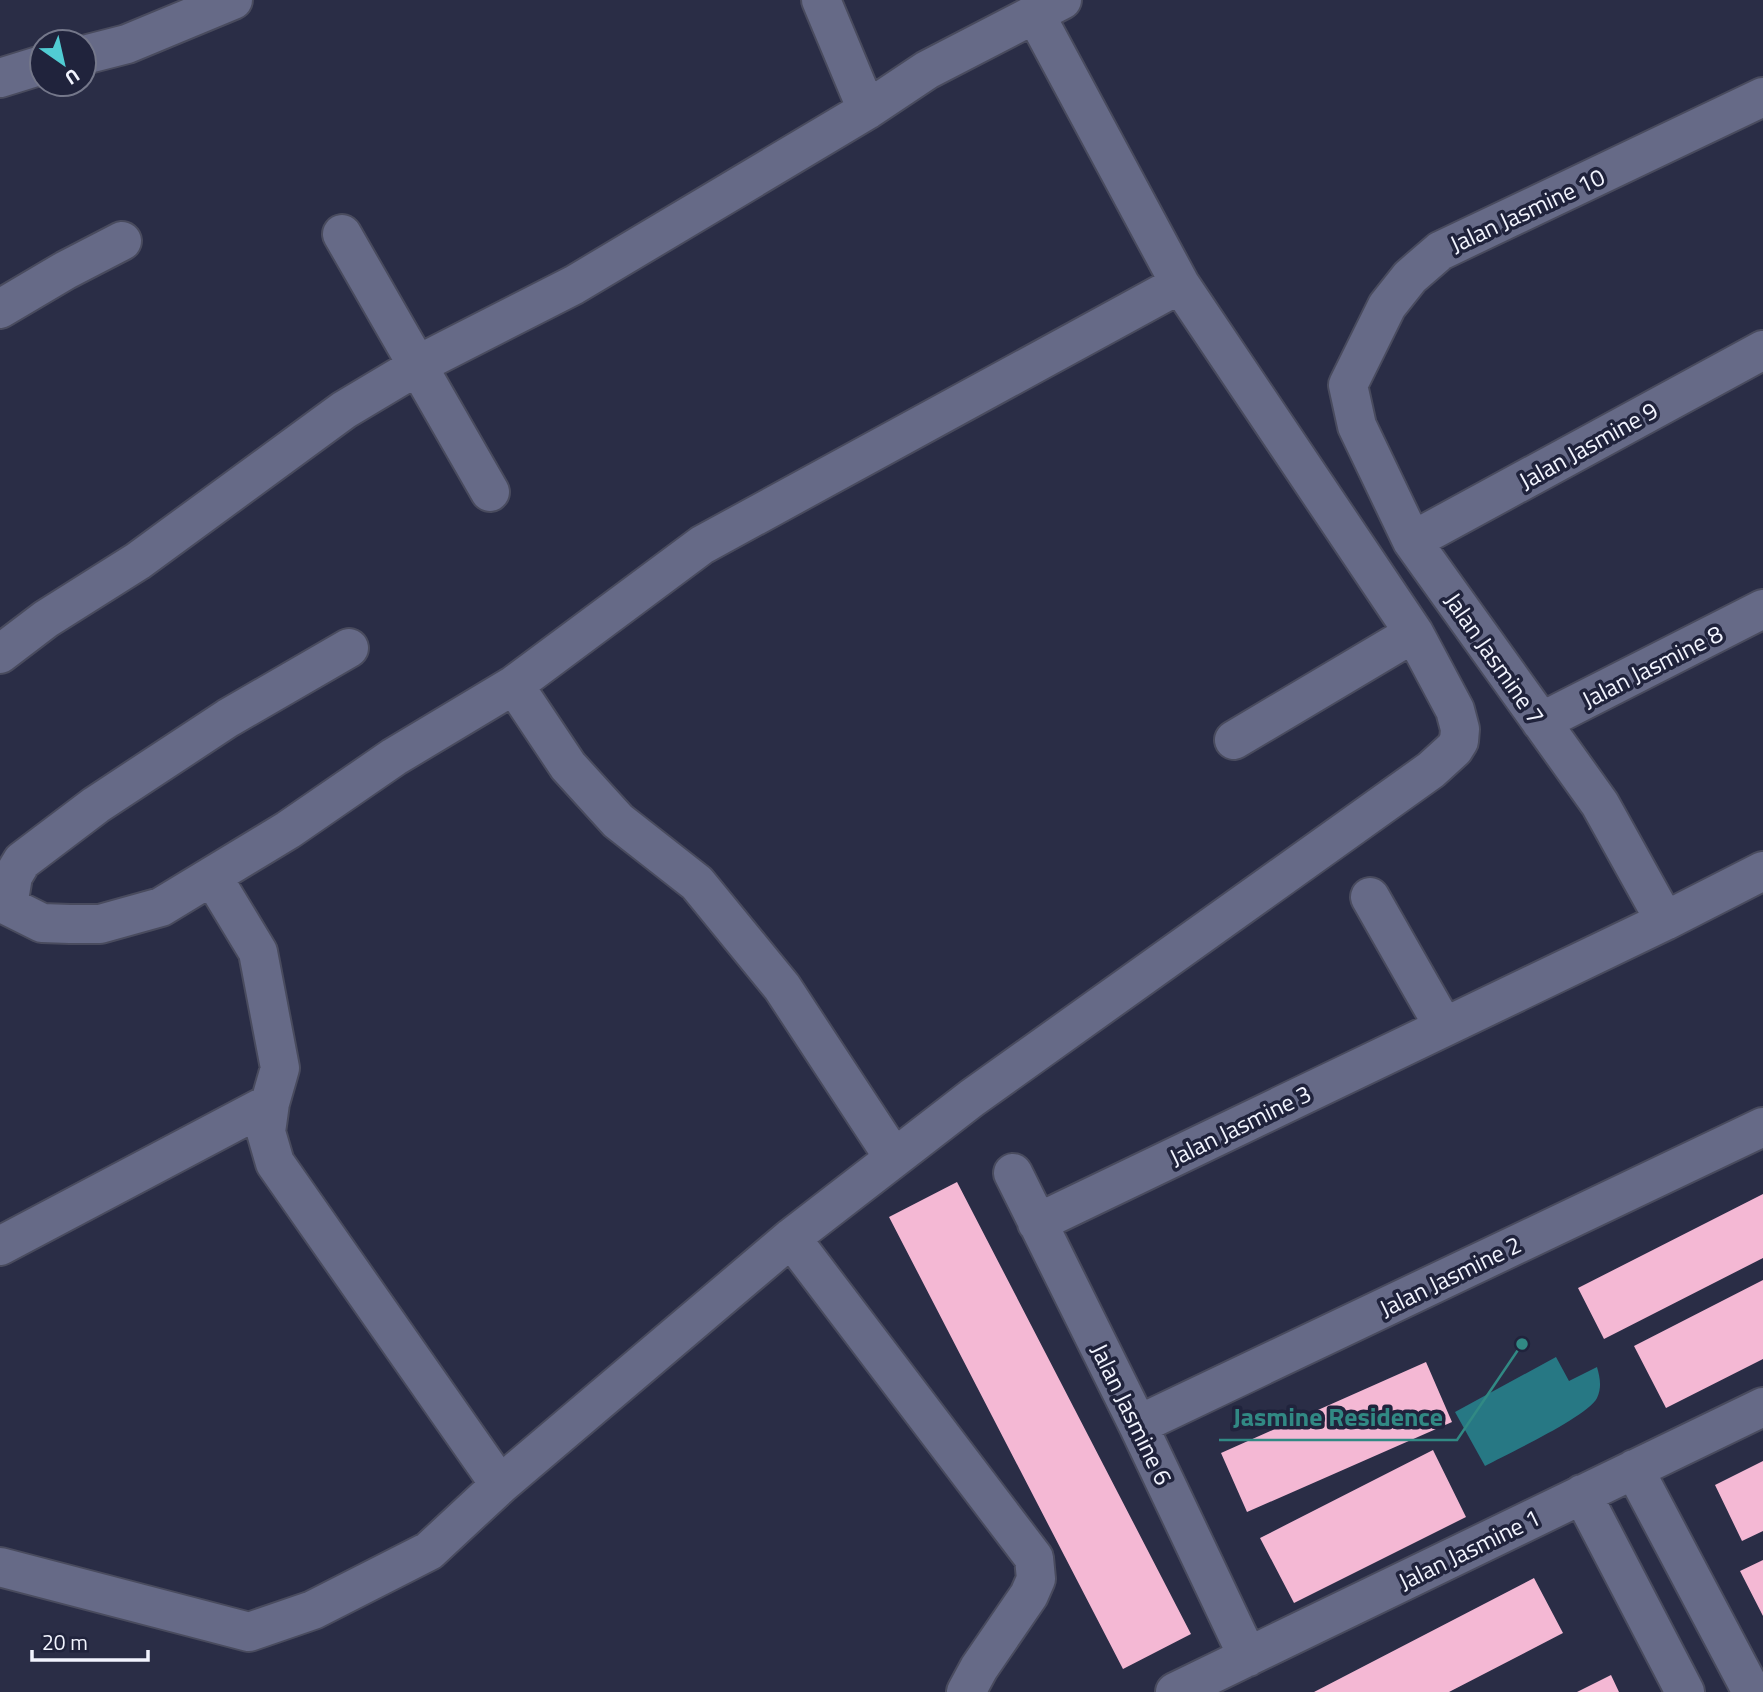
<svg xmlns="http://www.w3.org/2000/svg" width="1763" height="1692" font-family="'Titillium Web',sans-serif">
  <style>
    .water { fill: #277884 }
    .building { fill: #f4b8d4 }
    .lines { fill: none; stroke-linecap: round; stroke-linejoin: round }
    .minor-casing { stroke: #494b5e; stroke-width: 42 }
    .minor { stroke: #666a87; stroke-width: 38 }
    .labels { text-anchor: middle; dominant-baseline: central; stroke-width: 7; stroke-linejoin: round; paint-order: stroke }
    .street-label { font-size: 24px; fill: #f2f4fe; stroke: #20233c }
    .leader { fill: none; stroke: #318984; stroke-width: 2.5 }
    .callout-dot { fill: #318984; stroke: #20233c; stroke-width: 2.5 }
    .callout-label { font-size: 26px; text-anchor: middle; font-weight: bold; fill: #318984; stroke: #20233c; stroke-width: 7; stroke-linejoin: round; paint-order: stroke }
  </style>
  <rect width="100%" height="100%" fill="#2a2d46"/>
  <path class="water" d="M1556 1357 1569 1381 1597 1367C1600 1378 1602 1387 1597 1398 1587 1417 1507 1454 1485 1466L1455 1412Z"/>
  <path class="building" d="M957 1182 1191 1634 1123 1669 889 1217Z
    M1763 1194V1258L1604 1339 1578 1288Z
    M1763 1280V1359L1666 1408 1634 1346Z
    M1426 1362 1452 1422 1247 1512 1221 1453Z
    M1433 1450 1466 1517 1294 1603 1260 1538Z
    M1763 1461V1531L1742 1541 1715 1485Z
    M1763 1560V1616L1740 1571Z
    M1534 1578 1563 1633 1449 1692H1314Z
    M1611 1675 1619 1692H1577Z"/>
  <g class="lines">
    <defs>
      <path id="minor" d="M821 0 867 110
        M84 55 127 44 233 0
        M0 78 42 65
        M342 234 490 492
        M0 309 66 270 122 241
        M1412 541 1763 350
        M0 654 46 619 138 561 344 410 431 358 574 285 867 110 927 70 1062 0
        M514 685 568 766 618 821 697 883 782 987 894 1158
        M1541 722 1763 609
        M1234 740 1414 633
        M212 876 258 952 280 1068 270 1103 266 1132 275 1163 500 1485
        M1370 897 1444 1027
        M8 906 42 923 70 924H100L161 907 288 830 394 757 514 685 702 545 1180 284
        M8 906 13 876 22 861 96 805 228 718 349 648
        M1665 921 1600 804 1412 541 1357 426 1348 385 1387 306 1410 277 1440 251 1763 97
        M1013 1173 1138 1425 1248 1657
        M1037 1223 1665 921 1763 871
        M791 1238 1034 1558 1036 1579 1029 1595 979 1668 966 1692
        M0 1246 270 1103
        M1138 1425 1763 1127
        M1634 1469 1752 1692
        M1582 1494 1685 1692
        M0 1567 249 1632 313 1610 429 1551 500 1485 791 1238 972 1098 1431 770 1454 749 1459 741 1460 729 1455 710 1414 633 1180 284 1035 14
        M1175 1692 1763 1407"/>
    </defs>
    <use href="#minor" class="minor-casing"/>
    <use href="#minor" class="minor"/>
  </g>
  <g class="labels">
    <g class="street-label">
      <text transform="translate(1527 210) rotate(-25)">Jalan Jasmine 10</text>
      <text transform="translate(1588 445) rotate(-29)">Jalan Jasmine 9</text>
      <text transform="translate(1495 658) rotate(55)">Jalan Jasmine 7</text>
      <text transform="translate(1652 666) rotate(-27)">Jalan Jasmine 8</text>
      <text transform="translate(1240 1125) rotate(-26)">Jalan Jasmine 3</text>
      <text transform="translate(1450 1276) rotate(-26)">Jalan Jasmine 2</text>
      <text transform="translate(1132 1414) rotate(64)">Jalan Jasmine 6</text>
      <text transform="translate(1469 1549) rotate(-26)">Jalan Jasmine 1</text>
    </g>
  </g>
  <path class="leader" d="M1522 1344L1457 1440H1219"/>
  <circle class="callout-dot" cx="1522" cy="1344" r="7"/>
  <g class="callout-label">
    <text x="1338" y="1426">Jasmine Residence</text>
  </g>
  <g transform="translate(63 63) rotate(146)"><circle r="33" fill="#20233c" stroke="#74778a" stroke-width="2"/>
  <path d="M0-5L12 26L0 18L-12 26Z" fill="#51ccd3"/>
  <text y="-10" font-size="19" font-weight="bold" text-anchor="middle" fill="#f2f4fe">U</text>
  </g>
  <path d="M32 1650v10h116v-10" fill="none" stroke="#f2f4fe" stroke-width="3.5"/>
  <text x="42" y="1650" font-size="21" fill="#f2f4fe" stroke="#20233c" stroke-width="5" paint-order="stroke">20 m</text>
</svg>
